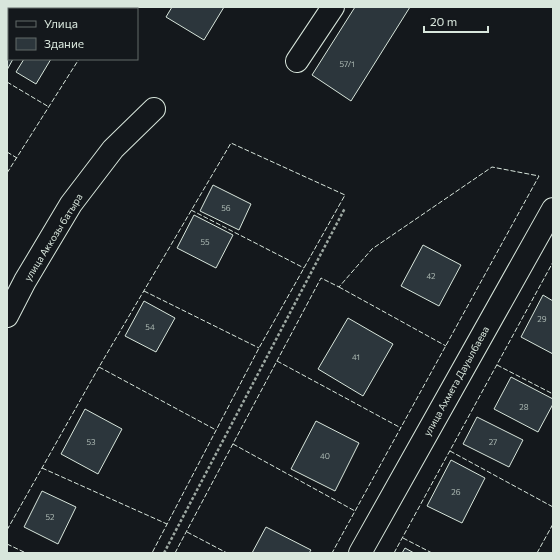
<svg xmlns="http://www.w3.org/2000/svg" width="560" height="560" font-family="Commissioner,sans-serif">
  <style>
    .building { fill: #2c363c; stroke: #d8e6dc }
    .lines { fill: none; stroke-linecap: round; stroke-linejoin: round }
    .minor-casing { stroke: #d8e6dc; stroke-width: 24 }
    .path { stroke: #9da8a2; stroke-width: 2.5; stroke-dasharray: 3 2; stroke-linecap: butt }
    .minor { stroke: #14181c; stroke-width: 22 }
    .fence { stroke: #d8e6dc; stroke-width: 1; stroke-dasharray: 5 2; stroke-linecap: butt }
    .labels { text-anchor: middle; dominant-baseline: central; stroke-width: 3; stroke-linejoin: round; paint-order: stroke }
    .number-label { font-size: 8px; fill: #adbab4 }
    .street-label { font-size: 10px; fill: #d8e6dc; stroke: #14181c }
  </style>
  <rect width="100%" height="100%" fill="#14181c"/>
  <path class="building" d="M172 7H224L204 40 166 17Z
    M355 7H410L351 101 312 75Z
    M7 8 9 9V59H13L7 70Z
    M24 59H51L36 84 16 72Z
    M213 185 251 204 239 230 200 211Z
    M194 215 233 235 216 268 177 248Z
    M423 245 461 265 439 306 401 286Z
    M543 295 553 301V354L521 337Z
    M144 301 175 318 156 352 125 336Z
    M348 318 393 344 363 396 318 369Z
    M511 377 553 399V404L538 432 494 409Z
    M85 409 122 429 98 474 61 454Z
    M477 417 523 440 509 467 463 444Z
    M316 421 359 443 335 491 291 469Z
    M451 460 485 478 462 523 427 506Z
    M42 491 76 507 58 544 24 527Z
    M266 527 311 550 309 553H252Z
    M405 548 414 553H402Z"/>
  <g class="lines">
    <defs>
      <path id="minor" d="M297 61 333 7
        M7 316 25 281 71 204 113 149 154 109
        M360 553 553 209"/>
    </defs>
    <use href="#minor" class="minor-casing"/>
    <path class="path" d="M164 553 345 208"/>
    <use href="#minor" class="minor"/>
    <path class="fence" d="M16 7 19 9
      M7 82 49 107
      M7 152 17 158
      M7 173 79 59
      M191 210 304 268
      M339 287 446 346
      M144 291 259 348
      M277 361 401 428
      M497 365 553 394
      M99 367 216 430
      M233 444 355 511
      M450 451 553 507
      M42 468 167 524
      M7 530 99 367 231 143 345 195 259 348 152 553
      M187 532 227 553
      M403 538 432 553
      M7 544 26 553
      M175 553 321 278 339 287 372 249 492 167 539 176 332 553
      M394 553 553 262
      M537 553 553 524"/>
  </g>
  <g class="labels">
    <g class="number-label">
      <text x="347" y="64">57/1</text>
      <text x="226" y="208">56</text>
      <text x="205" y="242">55</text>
      <text x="431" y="276">42</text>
      <text x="542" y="319">29</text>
      <text x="150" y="327">54</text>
      <text x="356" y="357">41</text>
      <text x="524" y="407">28</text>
      <text x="91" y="442">53</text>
      <text x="493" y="442">27</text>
      <text x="325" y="456">40</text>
      <text x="456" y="492">26</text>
      <text x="50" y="517">52</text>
    </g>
    <g class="street-label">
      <text transform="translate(53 237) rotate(-58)">улица Аккозы батыра</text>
      <text transform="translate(456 381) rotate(-61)">улица Ахмета Дауылбаева</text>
    </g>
  </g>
  <rect width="560" height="560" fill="none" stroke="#d8e6dc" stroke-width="16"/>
  <rect x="8" y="8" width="130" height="52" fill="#14181c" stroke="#626a69"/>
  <rect x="16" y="21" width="20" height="6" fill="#14181c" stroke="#626a69"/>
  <text x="44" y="28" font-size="12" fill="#d8e6dc">Улица</text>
  <rect x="16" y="38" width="20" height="12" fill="#2c363c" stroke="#626a69"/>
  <text x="44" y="48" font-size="12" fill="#d8e6dc">Здание</text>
  <path d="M424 26v6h64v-6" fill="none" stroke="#d8e6dc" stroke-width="2"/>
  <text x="430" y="26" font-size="12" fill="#d8e6dc" stroke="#14181c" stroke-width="3" paint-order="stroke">20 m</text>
</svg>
